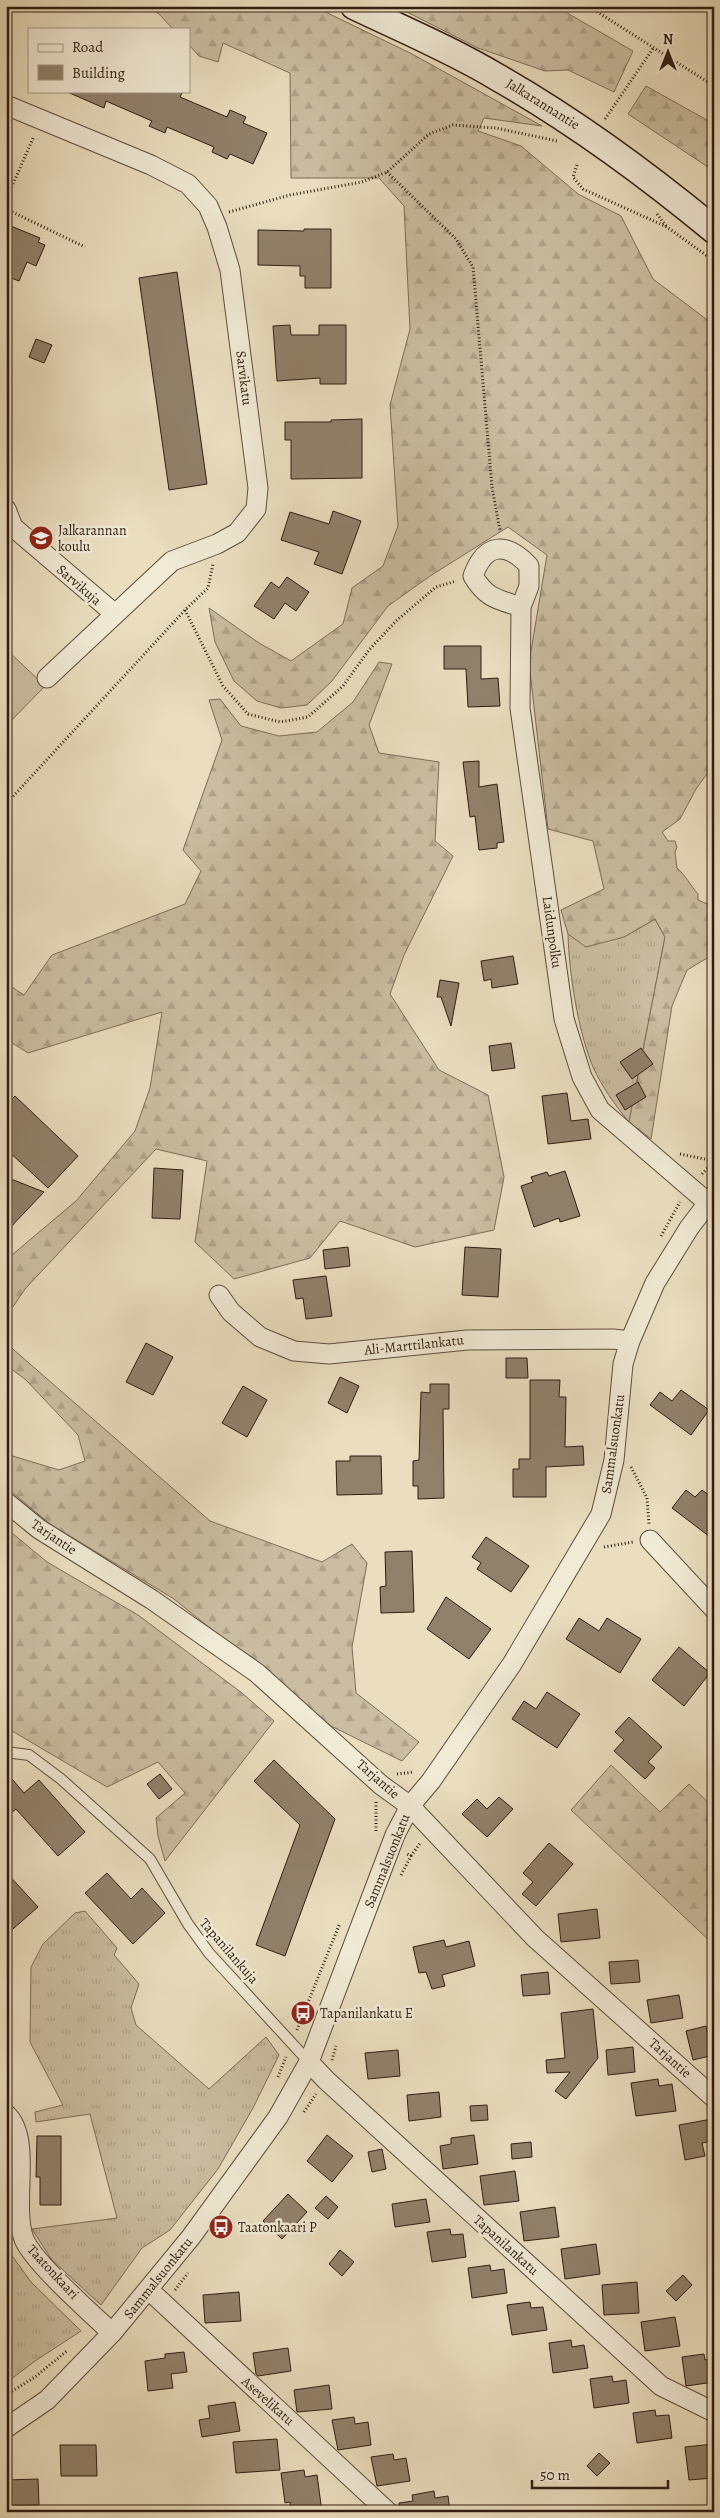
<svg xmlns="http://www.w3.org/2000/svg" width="720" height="2518" font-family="Alegreya,serif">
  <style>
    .grass { fill: url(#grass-tufts); stroke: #7d6c58 }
    .forest { fill: url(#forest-firs); stroke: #7d6c58 }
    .garden { fill: #cabda1; stroke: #7d6c58 }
    .building { fill: #91816b; stroke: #301c10 }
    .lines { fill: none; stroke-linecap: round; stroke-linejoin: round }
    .service-casing { stroke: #5e4c3c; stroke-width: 12 }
    .minor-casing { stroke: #5e4c3c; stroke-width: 21 }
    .secondary-casing { stroke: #301c10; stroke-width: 29 }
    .path { stroke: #301c10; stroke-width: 3; stroke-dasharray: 1 2.5; stroke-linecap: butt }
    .service { stroke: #f1ead5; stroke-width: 10 }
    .minor { stroke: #f1ead5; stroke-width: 19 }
    .secondary { stroke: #f1ead5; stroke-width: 26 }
    .labels { text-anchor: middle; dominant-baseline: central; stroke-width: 5; stroke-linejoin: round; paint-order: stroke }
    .street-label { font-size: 14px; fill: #301c10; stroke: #f1ead5 }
    .poi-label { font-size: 14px; fill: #301c10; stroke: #f1ead5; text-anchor: start }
  </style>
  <defs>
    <pattern id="grass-tufts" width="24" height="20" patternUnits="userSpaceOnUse" patternTransform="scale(1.25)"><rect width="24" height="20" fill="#cabda1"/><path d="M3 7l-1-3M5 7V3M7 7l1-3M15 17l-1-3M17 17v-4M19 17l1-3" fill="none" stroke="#aea28a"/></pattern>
    <pattern id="forest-firs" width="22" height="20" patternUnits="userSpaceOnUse" patternTransform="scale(1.25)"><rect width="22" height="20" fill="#cabda1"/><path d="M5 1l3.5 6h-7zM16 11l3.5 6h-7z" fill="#aea28a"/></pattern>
  </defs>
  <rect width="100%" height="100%" fill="#eadebf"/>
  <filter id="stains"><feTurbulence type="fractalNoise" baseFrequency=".004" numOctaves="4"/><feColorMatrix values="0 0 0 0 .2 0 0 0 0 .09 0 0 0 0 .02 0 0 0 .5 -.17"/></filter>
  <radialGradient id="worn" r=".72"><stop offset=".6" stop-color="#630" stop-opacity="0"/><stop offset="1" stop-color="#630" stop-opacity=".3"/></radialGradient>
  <path class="grass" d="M655 919 665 937 629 1122C615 1105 602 1087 593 1067 578 1031 569 973 568 934L586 946 624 937Z
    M85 1911 117 1948 114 1955 139 1984 131 2008 136 2025 209 2089 266 2037 279 2055 253 2108 218 2169 170 2230 142 2248 101 2305 52 2260 32 2229 117 2218 90 2114 36 2122 35 2112 63 2105 30 2042 31 1967 43 1944 75 1913Z
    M6 2252 10 2253 31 2282 81 2331 35 2361 6 2383Z"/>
  <path class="forest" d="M144 6H313L412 54 542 126 484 118 478 131 521 146 578 194 621 216 653 279 714 325V764L696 789 680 819 662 832 668 841H675L677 847 675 852 677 868C686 876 690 885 698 894V900L714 907V954L687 970 672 1006 651 1139 629 1122 665 937 655 919 624 937 586 947 568 934 561 910 604 889 593 841 548 829 529 663 547 555 508 527 430 576 388 606 332 681 307 705 281 708 257 701 234 681 215 642 209 608 259 643 291 661 343 624 352 588 383 566 398 526 390 405 410 329 404 206 379 178H291L290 73 223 43 218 62 199 56 189 45V29H173L159 14Z
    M395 6H555L633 51 614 92 568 70 545 71 478 48Z
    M646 86 714 124V171L628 114Z
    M379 662 392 664 369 725 379 753 439 762 435 841 453 856 404 955 390 994 439 1070 488 1095 504 1177 494 1230 415 1247 340 1221 310 1258 234 1279 195 1242 207 1161 156 1149 25 1289 6 1317V1260L76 1201 135 1131 150 1088 162 1012 28 1053 6 1039V983L24 995 52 955 185 904 201 871 183 850 222 740 209 700 220 699 241 726 279 736 317 732 353 702Z
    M6 1343 210 1521 322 1562 352 1544 367 1563 352 1647 356 1693 419 1742 402 1761 331 1726 174 1599 50 1524 6 1487V1454L59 1470 85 1461 78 1435 26 1380 6 1365Z
    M6 1528 47 1562 138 1615 242 1693 274 1721 165 1861 158 1836 156 1818 185 1793 158 1762 107 1787 7 1728Z
    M611 1765 660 1812 689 1784 714 1808V1945L571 1810Z"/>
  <path class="garden" d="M6 649 45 686 6 726Z"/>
  <path class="building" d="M65 91H183L180 97 227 117 230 110 246 117 243 123 267 133 253 164 230 154 227 159 212 152 214 147 167 127 165 133 149 126 152 121 106 101 104 108Z
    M6 224 40 238 38 242 45 245 36 266 27 262 19 281 6 276Z
    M304 229H331V288H305V276H300V266L258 265V230L304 231Z
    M177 272 207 484 169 490 139 278Z
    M290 325 291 335H319V325H346V384H320V378L277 381 273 326Z
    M36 339 52 345 44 363 29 357Z
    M362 419V478L291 479V440H285V422H331V420Z
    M333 511 361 521 342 574 314 564 319 552 281 540 290 512 329 524Z
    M287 577 309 592 296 611 285 603 274 619 254 606 271 582 279 588Z
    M444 646H481V679L498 678 500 706 468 707 466 669H444Z
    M479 761V787L497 784 504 842 497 843V848L479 850 475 816 470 817 463 762Z
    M513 956 518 984 492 988 491 979 484 981 481 961Z
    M440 980 459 983 451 1026 441 997H437Z
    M511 1043 515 1068 492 1071 489 1046Z
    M641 1048 653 1064 632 1079 620 1062Z
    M638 1082 646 1097 625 1110 616 1095Z
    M567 1093 571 1121 588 1119 591 1139 548 1144 542 1096Z
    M15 1096 78 1156 48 1188 6 1149V1105Z
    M154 1168 183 1170 180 1219 152 1218Z
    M565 1171 580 1216 560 1222 559 1218 534 1227 521 1186 533 1182 531 1177 547 1172 549 1176Z
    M6 1177 44 1192 6 1232Z
    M348 1247 350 1266 325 1269 323 1250Z
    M465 1247 501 1249 498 1297 462 1295Z
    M326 1276 332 1316 306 1319 303 1298 296 1299 293 1280Z
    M146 1343 173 1357 153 1395 126 1382Z
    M506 1358H527L528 1378H506Z
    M340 1377 359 1386 347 1413 328 1403Z
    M530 1380H560L559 1397H566L565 1447 583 1446 584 1465 546 1467V1497H513V1469H519V1459H530Z
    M430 1384H449V1409H443L444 1498 418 1499V1486H413V1461L419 1460 421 1392 430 1393Z
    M243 1386 267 1400 247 1437 222 1423Z
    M681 1390 709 1410 691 1435 650 1405 660 1392 672 1401Z
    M350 1456H381L382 1494 337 1495 336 1461H350Z
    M686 1490 695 1497 702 1490 714 1499V1540L672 1508Z
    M486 1537 529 1566 511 1592 477 1569 481 1563 472 1557Z
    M412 1551 414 1612 381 1613 380 1587 386 1586 385 1552Z
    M446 1597 491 1629 469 1659 427 1629Z
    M579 1618 599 1631 607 1618 641 1639 620 1673 566 1639Z
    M679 1647 710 1673 684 1706 652 1680Z
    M547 1692 580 1714 557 1748 512 1719 524 1701 536 1709Z
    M629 1717 662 1747 648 1762 655 1768 645 1779 614 1751 624 1740 615 1732Z
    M274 1760 335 1819 285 1956 256 1945 300 1825 254 1781Z
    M6 1772 24 1793 39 1780 85 1832 58 1856 16 1809 6 1817Z
    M160 1774 172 1789 159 1799 147 1784Z
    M499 1797 513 1809 487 1837 462 1814 477 1799 487 1809Z
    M549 1843 573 1864 536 1906 522 1894 533 1882 523 1873Z
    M6 1872 38 1907 6 1935Z
    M107 1873 131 1899 142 1888 165 1913 133 1944 85 1893Z
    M597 1909 600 1938 561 1942 558 1914Z
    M444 1940 446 1947 469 1941 475 1966 442 1975 445 1986 432 1989 426 1972 419 1973 413 1947Z
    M638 1960 640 1982 611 1984 609 1962Z
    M548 1972 550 1994 523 1996 521 1975Z
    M679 1995 683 2018 651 2023 647 2000Z
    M593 2009 598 2058 566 2099 555 2091 570 2072 547 2073 546 2060 565 2058 561 2013Z
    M706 2026 707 2032 714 2030V2055L693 2060 686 2031Z
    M633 2047 635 2072 608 2075 606 2050Z
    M398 2050 400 2076 368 2079 365 2053Z
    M658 2079 659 2086 672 2084 676 2111 636 2116 631 2083Z
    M439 2092 441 2117 409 2121 407 2095Z
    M487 2105 488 2120 471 2121 470 2106Z
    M712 2119 714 2141 702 2143 705 2156 685 2160 679 2125Z
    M327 2135 353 2156 332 2182 307 2161Z
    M474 2135 478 2164 443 2169 440 2146 451 2144V2138Z
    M37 2136H61V2205H40V2177H36Z
    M531 2142 532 2157 512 2159 511 2144Z
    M382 2149 386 2169 372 2172 368 2152Z
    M515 2171 519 2201 484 2205 480 2176Z
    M288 2194 307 2212 282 2239 263 2221Z
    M326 2196 338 2207 328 2219 315 2208Z
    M426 2199 430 2222 395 2227 392 2204Z
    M555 2207 559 2237 524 2241 520 2212Z
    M450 2229 451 2235 463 2234 466 2257 432 2262 427 2232Z
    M596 2244 600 2274 565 2279 561 2249Z
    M340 2250 354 2262 342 2276 329 2264Z
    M490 2265 491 2271 504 2269 507 2293 472 2298 468 2268Z
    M683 2275 692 2285 676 2301 666 2291Z
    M637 2282 639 2313 604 2315 602 2285Z
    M239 2292 241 2321 205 2323 203 2295Z
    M530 2302 531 2308 543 2307 547 2330 512 2335 507 2305Z
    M675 2317 680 2346 645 2351 641 2322Z
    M571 2340 572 2347 584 2345 588 2368 553 2373 549 2343Z
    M288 2348 291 2371 258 2376 256 2374 253 2353Z
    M184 2352 187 2372 171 2374 173 2388 148 2391 145 2361 165 2358V2354Z
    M704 2354 705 2360 714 2359V2382L686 2386 682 2357Z
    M612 2376 613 2382 626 2380 629 2403 594 2408 590 2379Z
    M329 2385 332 2409 297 2412 294 2390Z
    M235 2402 240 2431 202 2437 199 2420 210 2418 208 2406Z
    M655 2410 656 2416 669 2415 672 2438 637 2443 633 2413Z
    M354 2417 355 2424 368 2422 371 2445 338 2450 332 2420Z
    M277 2439 280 2470 236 2473 233 2442Z
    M714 2444V2478L689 2480 685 2447Z
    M60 2445H96L97 2476H61Z
    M599 2453 610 2463 597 2476 587 2466Z
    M393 2454 394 2460 406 2458 410 2481 377 2486 371 2457Z
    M304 2470 305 2477 317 2475 322 2512H291L290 2502 285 2503 281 2473Z
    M38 2479 39 2505 6 2506V2480Z
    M434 2491 435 2498 448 2496 450 2512H400L399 2503 413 2501 412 2495Z"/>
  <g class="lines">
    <defs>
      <path id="service" d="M6 1752 29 1755 61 1779 150 1859 188 1924 209 1953 309 2062"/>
      <path id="minor" d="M6 105 151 165 188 184 208 206 217 227 230 270 258 488 256 509 237 533 217 544 172 561 47 678
        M6 509 13 527 115 614
        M521 607C497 599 487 599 473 576 485 543 506 541 529 566V586L521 607 520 708 564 1019 582 1077 600 1110 707 1202
        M219 1295 231 1312 260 1337 294 1351 329 1354 467 1340 613 1339 630 1341
        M6 1502 39 1529 151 1599 257 1673 381 1785 410 1806 535 1938 714 2098
        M650 1540 714 1609
        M309 2062 326 2080 661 2386 714 2412
        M6 2114C33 2138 11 2205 24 2239 33 2262 91 2313 112 2333
        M149 2290 388 2512
        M6 2428 47 2400 112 2333 191 2237 278 2117 309 2062 395 1835 410 1806 431 1781 512 1664 601 1514 614 1460 623 1364 630 1341 655 1283 689 1228 714 1195"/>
      <path id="secondary" d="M354 6C402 29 452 50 497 77 574 121 645 173 714 230"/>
    </defs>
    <use href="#service" class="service-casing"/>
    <use href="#minor" class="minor-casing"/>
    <use href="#secondary" class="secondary-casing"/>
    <path class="path" d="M588 6 714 86
      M605 119 654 47
      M577 165 573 177 583 189 667 227 714 261
      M387 172 456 239 473 267 492 487 500 531
      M6 200 34 136
      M6 209 85 247
      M229 212 290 195 362 182 387 172 429 134 453 125 496 128 557 141
      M657 214 667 227
      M185 610 223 686 248 714 280 722 308 717 343 686 369 650 396 621 436 587 456 581
      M6 804 185 610 208 588 213 564
      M680 1154 714 1161
      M702 1174 714 1161
      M661 1236 680 1202
      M631 1467 647 1498 649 1524
      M604 1547 633 1542
      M397 1774 414 1772
      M376 1802V1831
      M411 1856 421 1842
      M401 1875 411 1856 407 1854
      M297 2030 340 1923
      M332 2060 336 2046
      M278 2077 286 2057
      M304 2112 316 2094
      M175 2290 188 2273
      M6 2395 35 2377 68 2350"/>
    <use href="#service" class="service"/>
    <use href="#minor" class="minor"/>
    <use href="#secondary" class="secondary"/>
  </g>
  <defs>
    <symbol id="school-disc" viewBox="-11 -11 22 22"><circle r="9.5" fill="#8f2418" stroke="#f1ead5"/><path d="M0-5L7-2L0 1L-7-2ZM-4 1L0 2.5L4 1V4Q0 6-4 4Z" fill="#fff"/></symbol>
    <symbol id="bus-disc" viewBox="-11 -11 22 22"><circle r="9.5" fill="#8f2418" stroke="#f1ead5"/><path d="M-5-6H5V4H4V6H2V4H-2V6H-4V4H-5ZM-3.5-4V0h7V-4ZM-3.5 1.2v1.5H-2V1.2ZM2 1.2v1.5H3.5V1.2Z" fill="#fff"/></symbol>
  </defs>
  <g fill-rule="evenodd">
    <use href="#school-disc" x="27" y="524" width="28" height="28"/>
    <use href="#bus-disc" x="289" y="1999" width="28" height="28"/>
    <use href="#bus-disc" x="207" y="2213" width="28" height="28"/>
  </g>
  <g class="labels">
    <g class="street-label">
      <text transform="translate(543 104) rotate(32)">Jalkarannantie</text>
      <text transform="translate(244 378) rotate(83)">Sarvikatu</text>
      <text transform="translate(79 585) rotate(41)">Sarvikuja</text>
      <text transform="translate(552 932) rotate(82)">Laidunpolku</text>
      <text transform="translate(414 1345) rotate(-6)">Ali-Marttilankatu</text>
      <text transform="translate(613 1444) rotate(-82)">Sammalsuonkatu</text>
      <text transform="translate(54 1537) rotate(34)">Tarjantie</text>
      <text transform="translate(378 1779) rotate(41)">Tarjantie</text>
      <text transform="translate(387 1861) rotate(-68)">Sammalsuonkatu</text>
      <text transform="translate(229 1951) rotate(49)">Tapanilankuja</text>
      <text transform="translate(670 2058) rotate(42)">Tarjantie</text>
      <text transform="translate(506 2245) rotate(42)">Tapanilankatu</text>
      <text transform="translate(53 2272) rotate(47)">Taatonkaari</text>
      <text transform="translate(158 2278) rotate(-51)">Sammalsuonkatu</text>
      <text transform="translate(268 2401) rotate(42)">Asevelikatu</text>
    </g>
    <g class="poi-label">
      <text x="58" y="530">Jalkarannan<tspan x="58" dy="16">koulu</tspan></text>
      <text x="320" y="2013">Tapanilankatu E</text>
      <text x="238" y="2227">Taatonkaari P</text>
    </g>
  </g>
  <rect width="720" height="2518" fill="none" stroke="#eadebf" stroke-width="25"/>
  <rect x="8" y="8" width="705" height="2503" fill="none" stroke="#301c10" stroke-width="2.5"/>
  <rect x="12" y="12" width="695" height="2493" fill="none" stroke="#301c10"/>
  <rect x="28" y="28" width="162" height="65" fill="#f1ead5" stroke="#a49886"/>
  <rect x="38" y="44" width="25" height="8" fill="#f1ead5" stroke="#a49886"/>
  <text x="72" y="52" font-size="15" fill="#301c10">Road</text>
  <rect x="38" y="65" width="25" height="15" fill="#91816b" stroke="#a49886"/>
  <text x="72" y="78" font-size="15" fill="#301c10">Building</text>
  <g transform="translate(668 52)" stroke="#f1ead5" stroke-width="4" paint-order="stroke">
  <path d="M0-4L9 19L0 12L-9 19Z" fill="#301c10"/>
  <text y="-8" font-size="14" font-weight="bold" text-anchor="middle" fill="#301c10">N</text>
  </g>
  <path d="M532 2480v8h136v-8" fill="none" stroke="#301c10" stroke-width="2.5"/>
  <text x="540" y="2480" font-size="15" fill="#301c10" stroke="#f1ead5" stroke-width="4" paint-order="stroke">50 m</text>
  <rect width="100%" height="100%" filter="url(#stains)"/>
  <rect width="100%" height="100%" fill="url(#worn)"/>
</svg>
